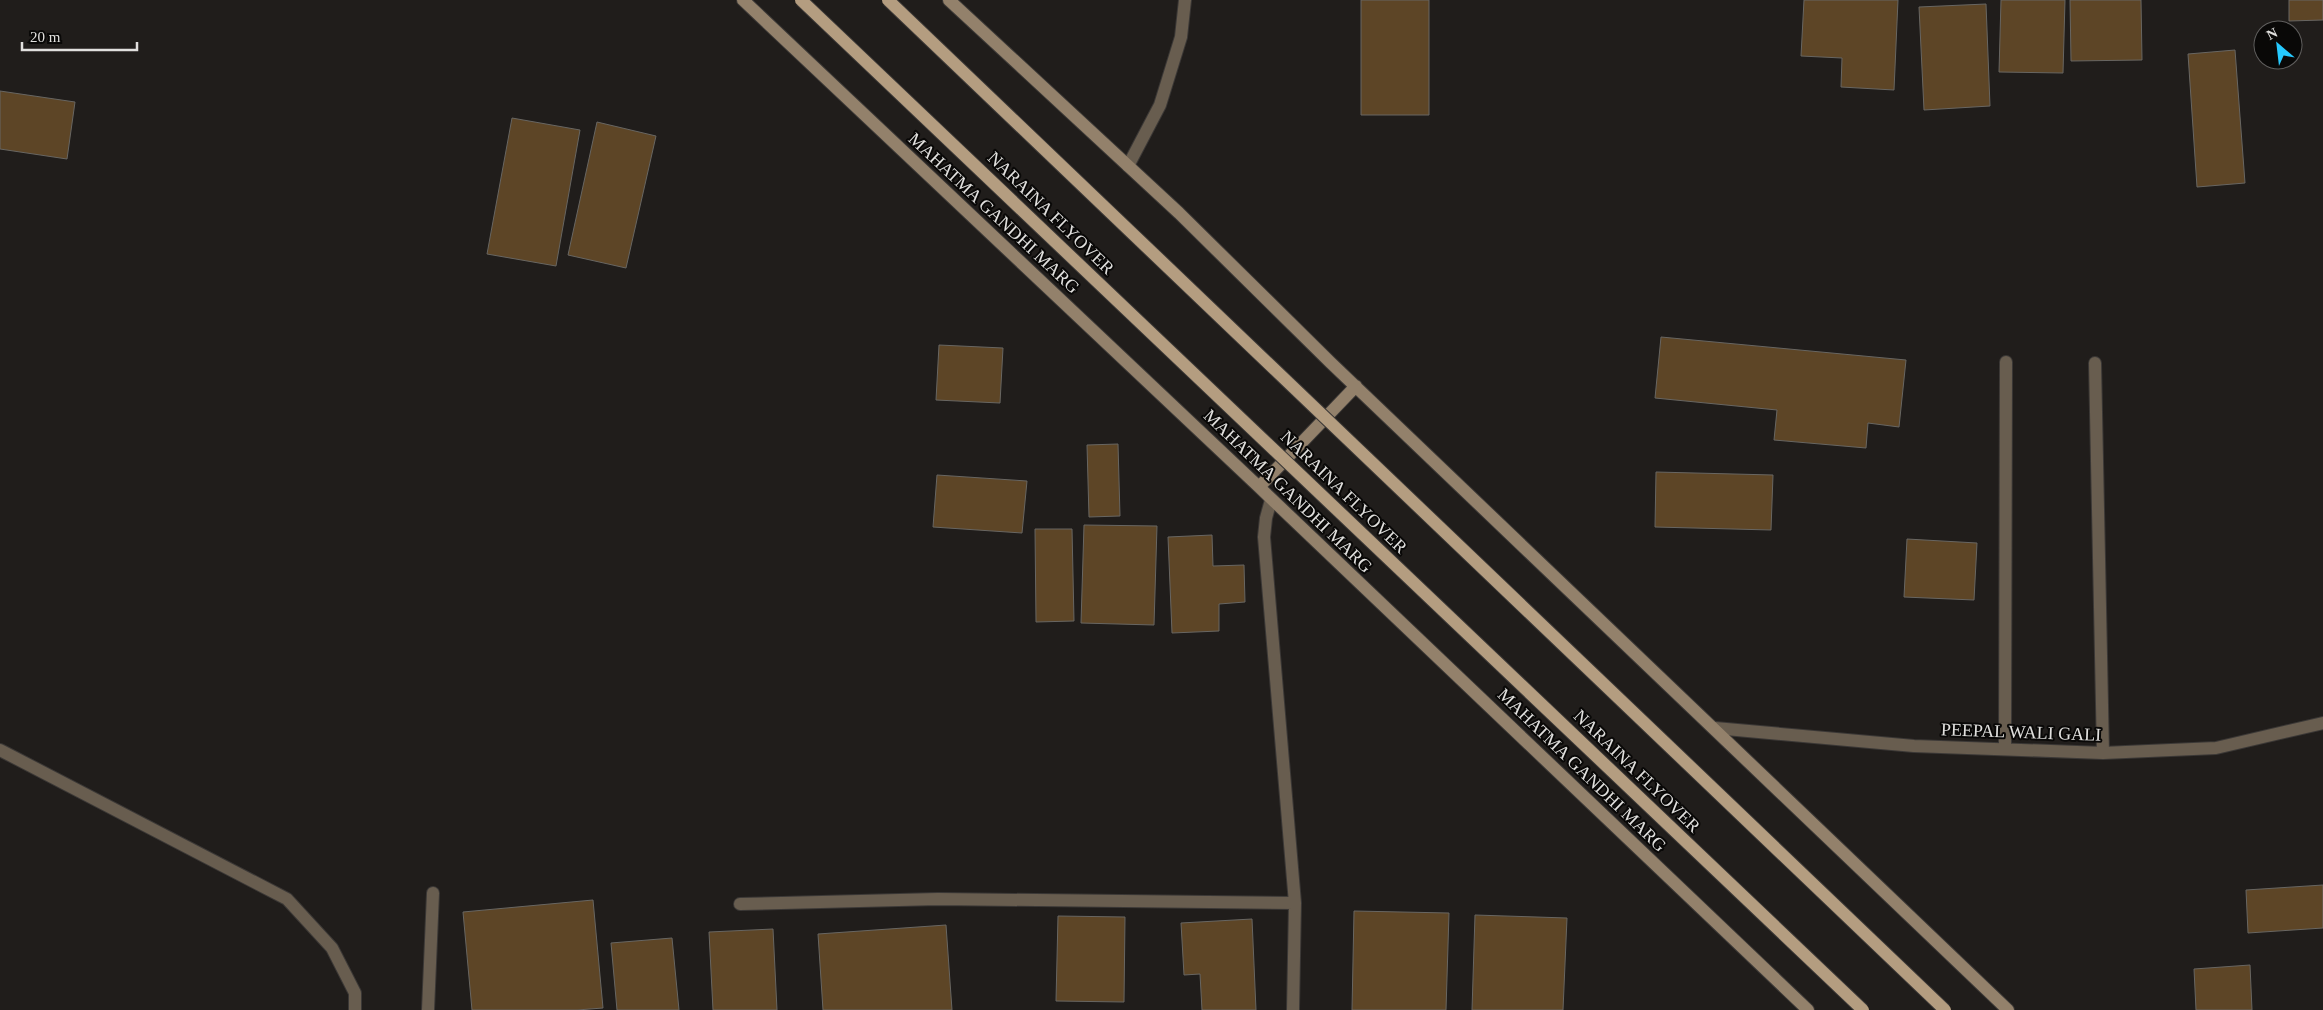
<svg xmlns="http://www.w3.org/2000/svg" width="2323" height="1010" font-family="'Times New Roman',serif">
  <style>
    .building { fill: #5d4526; stroke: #686662 }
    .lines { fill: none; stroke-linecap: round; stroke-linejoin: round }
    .lane-casing { stroke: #3b3836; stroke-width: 14 }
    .street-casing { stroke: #3b3836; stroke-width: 14 }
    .secondary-casing { stroke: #3b3836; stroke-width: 14 }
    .lane { stroke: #685d4f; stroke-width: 12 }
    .street { stroke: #685d4f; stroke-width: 12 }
    .secondary { stroke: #93816b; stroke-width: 12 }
    .primary-bridge-casing { stroke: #3b3836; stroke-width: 14; stroke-linecap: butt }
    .primary-bridge { stroke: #b49d80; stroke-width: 12 }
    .labels { text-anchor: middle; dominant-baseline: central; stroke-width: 4; stroke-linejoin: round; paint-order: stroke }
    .street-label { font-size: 18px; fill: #e1e0de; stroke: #090807 }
  </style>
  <rect width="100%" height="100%" fill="#201d1b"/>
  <path class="building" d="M1361 0H1429V115H1361Z
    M1804 0H1898L1894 90 1841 87 1842 58 1801 56Z
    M2001 0H2065L2063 73 1999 72Z
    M2070 0H2141L2142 60 2071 61Z
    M2289 0H2323V20L2289 21Z
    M1986 4 1990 106 1924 110 1919 7Z
    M2235 50 2245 183 2197 187 2188 54Z
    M0 91 75 102 67 159 0 149Z
    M512 118 580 130 556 266 487 254Z
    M597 122 656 136 626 268 568 255Z
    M1661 337 1906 360 1899 427 1868 423 1866 448 1774 440 1777 410 1655 398Z
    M939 345 1003 348 1000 403 936 400Z
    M1118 444 1120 516 1089 517 1087 445Z
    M1656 472 1773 475 1771 530 1655 527Z
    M937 475 1027 481 1022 533 933 527Z
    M1084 525 1157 526 1154 625 1081 623Z
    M1035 529H1072L1074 621 1036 622Z
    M1212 535 1213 566 1244 565 1245 602 1219 604V631L1172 633 1168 537Z
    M1907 539 1977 543 1974 600 1904 597Z
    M2323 885V928L2248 933 2246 890Z
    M593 900 603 1008 577 1010H472L463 912Z
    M1354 911 1449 913 1446 1010H1352Z
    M1475 915 1567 918 1563 1010H1472Z
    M1058 916 1125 917 1124 1002 1056 1001Z
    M1252 919 1256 1010H1202L1200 974 1184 975 1181 923Z
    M946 925 952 1010H823L818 934Z
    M773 929 777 1010H713L709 932Z
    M672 938 679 1010H617L611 943Z
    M2250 965 2252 1010H2196L2194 969Z"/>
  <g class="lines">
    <defs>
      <path id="lane" d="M428 1010 433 893"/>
      <path id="street" d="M1128 166 1160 105 1181 37 1185 0
        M2095 363 2103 753
        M1271 500 1266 518 1264 537 1295 903 1293 1010
        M1715 728 1914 746 2103 753 2216 748 2323 723
        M2005 749 2006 362
        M0 750 287 899 332 948 355 993V1010
        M740 904 938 899 1295 903"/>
      <path id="secondary" d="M743 0 1259 487 1808 1010
        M949 0 1179 213 1331 363 2008 1010
        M1259 487 1356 386"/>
    </defs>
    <use href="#lane" class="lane-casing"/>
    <use href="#street" class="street-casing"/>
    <use href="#secondary" class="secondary-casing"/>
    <use href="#lane" class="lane"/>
    <use href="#street" class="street"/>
    <use href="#secondary" class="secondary"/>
    <defs>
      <path id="primary-bridge" d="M801 0 1863 1010
        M888 0 1945 1010"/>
    </defs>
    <use href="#primary-bridge" class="primary-bridge-casing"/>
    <use href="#primary-bridge" class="primary-bridge"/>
  </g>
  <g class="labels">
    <g class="street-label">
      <text transform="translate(994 213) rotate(43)">MAHATMA GANDHI MARG</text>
      <text transform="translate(1051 213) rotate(44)">NARAINA FLYOVER</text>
      <text transform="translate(1288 491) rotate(44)">MAHATMA GANDHI MARG</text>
      <text transform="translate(1344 492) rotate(44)">NARAINA FLYOVER</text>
      <text transform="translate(2021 732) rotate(2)">PEEPAL WALI GALI</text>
      <text transform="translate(1582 770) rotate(44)">MAHATMA GANDHI MARG</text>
      <text transform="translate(1637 771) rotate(44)">NARAINA FLYOVER</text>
    </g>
  </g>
  <g transform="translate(2278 45) rotate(332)"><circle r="24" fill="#090807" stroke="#5f5e5d"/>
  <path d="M0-4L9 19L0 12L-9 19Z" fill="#26c9fe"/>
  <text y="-8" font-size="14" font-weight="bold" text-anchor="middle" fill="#e1e0de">N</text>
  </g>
  <path d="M22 42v8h115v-8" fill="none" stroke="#e1e0de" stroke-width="2.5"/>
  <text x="30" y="42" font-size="15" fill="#e1e0de" stroke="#090807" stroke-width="4" paint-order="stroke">20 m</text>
</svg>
